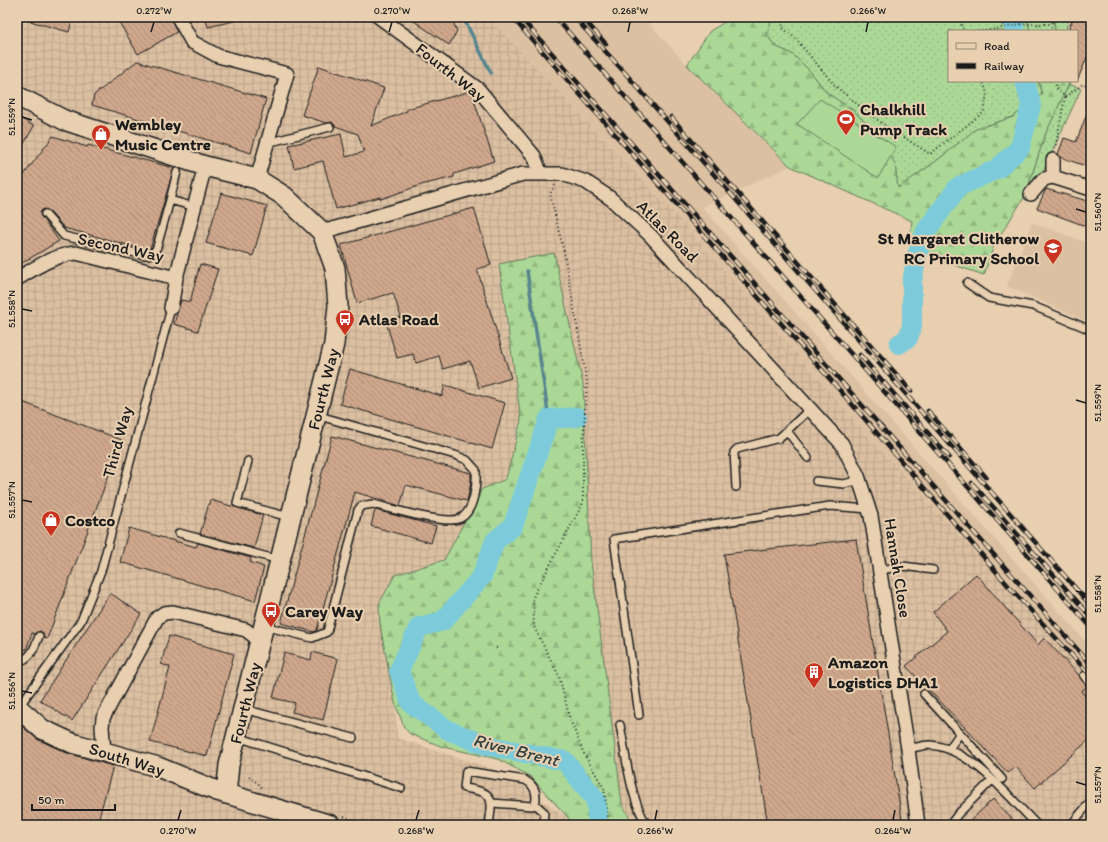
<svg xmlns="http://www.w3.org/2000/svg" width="1108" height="842" font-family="Itim,sans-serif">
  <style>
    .built { fill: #dcc0a2 }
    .industrial { fill: url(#industrial-grid) }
    .grass { fill: url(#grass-dots); stroke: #647a5a }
    .forest { fill: url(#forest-firs); stroke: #647a5a }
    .pitch { fill: #abd897; stroke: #647a5a }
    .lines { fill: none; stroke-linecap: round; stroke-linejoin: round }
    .stream { stroke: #56858e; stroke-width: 3.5 }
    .river { stroke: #7dcbda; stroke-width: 20 }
    .building { fill: url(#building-back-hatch); stroke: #1c1c1c }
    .lane-casing { stroke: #1c1c1c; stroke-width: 10 }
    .street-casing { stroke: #1c1c1c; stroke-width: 16 }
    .secondary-casing { stroke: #1c1c1c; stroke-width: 22 }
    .path { stroke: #1c1c1c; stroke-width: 2; stroke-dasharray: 1 3; stroke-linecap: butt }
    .lane { stroke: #e7cfb0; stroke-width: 7 }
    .street { stroke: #e7cfb0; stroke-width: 13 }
    .secondary { stroke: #e7cfb0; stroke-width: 19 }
    .rail-casing { stroke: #1c1c1c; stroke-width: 4.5 }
    .rail { stroke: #e7cfb0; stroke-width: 3; stroke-dasharray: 9; stroke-linecap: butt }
    .ticks { fill: none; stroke: #1c1c1c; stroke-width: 1.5 }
    .labels { text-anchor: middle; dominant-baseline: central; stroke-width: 4; stroke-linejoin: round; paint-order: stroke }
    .street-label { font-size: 17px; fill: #1c1c1c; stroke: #e7cfb0 }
    .poi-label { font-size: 17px; font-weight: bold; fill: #1c1c1c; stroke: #e7cfb0; text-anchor: start }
    .water-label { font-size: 18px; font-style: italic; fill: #2f3f42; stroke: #e7cfb0 }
    .neatline { fill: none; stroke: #1c1c1c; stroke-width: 1.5 }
    .ticks-label { font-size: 10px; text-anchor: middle; fill: #1c1c1c }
  </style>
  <defs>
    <pattern id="industrial-grid" width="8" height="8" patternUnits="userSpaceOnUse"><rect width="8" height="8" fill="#dcc0a2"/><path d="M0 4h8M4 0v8" fill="none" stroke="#bca48b"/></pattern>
    <pattern id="grass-dots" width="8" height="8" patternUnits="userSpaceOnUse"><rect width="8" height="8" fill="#abd897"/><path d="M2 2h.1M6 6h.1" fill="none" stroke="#93b982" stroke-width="1.8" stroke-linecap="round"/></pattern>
    <pattern id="forest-firs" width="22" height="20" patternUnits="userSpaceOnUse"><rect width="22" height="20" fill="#abd897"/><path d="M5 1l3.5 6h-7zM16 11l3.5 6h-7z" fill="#93b982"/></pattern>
    <pattern id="building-back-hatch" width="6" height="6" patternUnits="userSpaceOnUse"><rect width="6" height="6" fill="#cea78c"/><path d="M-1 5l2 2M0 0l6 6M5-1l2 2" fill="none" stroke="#b08f78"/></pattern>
  </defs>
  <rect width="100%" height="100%" fill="#e7cfb0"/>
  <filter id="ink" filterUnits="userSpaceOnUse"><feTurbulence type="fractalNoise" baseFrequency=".025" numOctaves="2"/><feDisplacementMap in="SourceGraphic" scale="8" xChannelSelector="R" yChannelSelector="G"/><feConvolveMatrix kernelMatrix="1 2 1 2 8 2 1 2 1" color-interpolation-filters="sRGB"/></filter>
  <g filter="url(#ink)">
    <path class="built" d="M488 17H643L687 65 790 166 702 207 1091 648V678L872 440 679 218Z
      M1032 223 1091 244V323L1007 286Z"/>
    <path class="industrial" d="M17 17H488L679 218 872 440 1091 678V825H633L622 803 591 562 583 384 554 253 499 264 521 420 506 479 482 489 444 560 395 575V703L397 738 503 772 571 821V825H17Z"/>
    <path class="grass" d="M772 17H1027L1030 31H949V81H1038L1042 94 1013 117 976 129 935 162 898 188 886 144 853 110 827 93 810 71 792 54 775 46 767 35Z
      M1054 17H1069L1066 31H1055Z
      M1069 84 1081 89 1035 189 1025 196 1045 135Z"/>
    <path class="forest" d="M733 17H772L767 35 775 46 792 54 810 71 827 93 853 110 882 140 895 164 898 188 935 162 976 129 1013 117 1042 94 1038 81H1064L1069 84 1045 135 1025 196 994 245 984 275 942 261 909 242 912 221 790 166 687 65 710 31Z
      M1027 17H1053L1055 31H1030Z
      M554 253 583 384 591 562 622 803 633 825H571V821L531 777 498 759 443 747 410 734 404 727 395 703 380 625 379 604 395 575 444 560 482 489 506 479 521 420 499 264Z"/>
    <path class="pitch" d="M820 99 896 147 878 178 797 124Z"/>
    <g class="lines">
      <path class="stream" d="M463 17 491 73
        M527 271 549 419"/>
      <path class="river" d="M1012 17 1015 31
        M899 344 908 338 912 326V282L917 255 926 231 958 187 997 169 1020 148 1031 105 1025 81
        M577 417 549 419 513 526 495 541 482 576 443 621 419 627 399 671 411 703 448 730 485 745 565 761 596 800 598 825"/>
    </g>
    <path class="building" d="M26 17H73L69 32 26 20Z
      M116 17H170L177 32 138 54Z
      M205 17H233L234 21 208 27Z
      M408 17H451L457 31 449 45Z
      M1084 17H1091V54L1089 53 1077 81V31H1068L1073 18 1083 19Z
      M137 61 266 99 251 153 92 105 94 95Z
      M319 66 384 88 371 126 407 111V109L468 92 472 94 494 161 454 174V177L421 185 381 199 380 197 336 209 323 161 294 168 289 145 341 134 346 157 364 152 358 134 335 126 332 122 326 123 302 115Z
      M1090 106H1091V168L1060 157 1058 154 1064 138 1076 142Z
      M17 116 34 126 17 156Z
      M53 136 87 147 88 145 174 168 150 249 147 250 64 228 49 211 44 209 40 212V215L59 241 17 266V184Z
      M1046 189 1091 202V218L1088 227 1037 208Z
      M221 193 267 206 253 256 206 243Z
      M474 208 491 265 477 269 511 378 479 388 470 361 443 369 439 356 416 363 413 354 397 358 386 322 401 317 393 293 357 303 341 245Z
      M200 264 218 269 198 331 174 324 181 300 190 302Z
      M350 369 442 396 445 385 505 403 492 449 340 404Z
      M17 400 122 440 47 639 44 638 43 633 40 631 34 634 32 633 26 650 17 647Z
      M332 436 471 473V482L467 501 406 485 400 506 355 492 317 630 314 632 281 623Z
      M210 500 263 515 254 548 200 534Z
      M375 510 436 526 431 543 371 526Z
      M129 528 196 547 198 543 251 558 250 562 264 567 255 601 120 562Z
      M856 539 903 825H768L724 554Z
      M976 574 1038 645 1044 638 1079 675 1087 687 1081 691 1091 704V738L1035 788 1016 767 1008 773 906 666 947 631 933 612Z
      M110 593 141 614 72 721 40 700Z
      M169 636 234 654 207 756 150 742 170 667 161 664Z
      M312 652 338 659 323 720 292 712 295 703 273 698 284 653 311 660Z
      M17 722 37 739 67 753 113 766 97 825H17Z
      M993 799 1018 825H966Z"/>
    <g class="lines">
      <defs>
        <path id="lane" d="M267 143 330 127
          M177 172 170 200 195 207
          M45 214 64 236 144 255C152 255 154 253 157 247L170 200
          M967 283 989 298 1033 306 1091 330
          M787 431 808 458
          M248 461 237 503 289 517
          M816 481 844 484 859 480
          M736 487 734 452 737 449 779 438 810 409
          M179 533 279 560
          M881 570 903 566 933 570
          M264 626 312 638 327 632 358 510 361 506 373 504C390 508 446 526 461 518 474 511 477 484 476 470L467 460 455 455 316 415
          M17 662C31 659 34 649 39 636
          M1084 676 1091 684
          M924 694 1002 779
          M18 708 81 621 101 571 171 308
          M244 709 353 738
          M639 715 614 539 830 506 869 509
          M620 725C626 755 630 799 647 825
          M237 737 401 788
          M908 749C915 748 923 745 930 745 971 748 1009 797 1037 825
          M949 749 960 733
          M535 804 544 812 543 825
          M489 825C493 797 494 792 464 788L466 771 525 780C534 785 538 793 535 804L532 806 492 803
          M950 825 958 814 992 780
          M1071 825 1091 801"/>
        <path id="street" d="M178 17 192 42 218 56 287 74 257 179
          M379 17 478 89 534 156 541 174
          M1053 160V177L1091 189
          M1031 194 1044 179 1053 177
          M322 232 523 174H562L586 182 610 198 651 236 842 444 858 476 871 516 908 749 918 825
          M17 279C35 268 54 255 76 253L176 278
          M171 308 176 278 205 166
          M104 752 102 727 103 718 157 618 164 613 173 612 246 630 260 641"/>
        <path id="secondary" d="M17 96 64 120 205 166 257 179 284 196 322 232 335 268 338 306 334 344 229 765 226 794
          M17 707 42 729 72 743 158 767 217 791 331 825"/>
      </defs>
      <use href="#lane" class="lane-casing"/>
      <use href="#street" class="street-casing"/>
      <use href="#secondary" class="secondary-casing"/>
      <path class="path" d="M785 17 782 27 796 39 836 87 880 122 930 154 984 112 987 93 983 81
        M958 17 964 31
        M1001 17 1004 27
        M985 31 1023 24H1051
        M1051 31 1053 17
        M1054 81 1057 89 1065 97 1083 84 1091 87
        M1055 149 1065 97
        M555 185 550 194 564 252 587 382 583 443V503L533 597 534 627 559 676 570 719 583 752 604 788 609 825
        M496 648 502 647
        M249 776 264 789
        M344 817 375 825"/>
      <use href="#lane" class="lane"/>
      <use href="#street" class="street"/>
      <use href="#secondary" class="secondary"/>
      <defs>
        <path id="rail" d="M512 17 858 411 1012 590 1091 676
          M520 17 1091 665
          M555 17 1091 627
          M574 17 626 74 1091 606
          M582 17 606 44
          M671 117 911 391
          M860 355 949 457
          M928 411 986 477
          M972 483 1091 617"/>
      </defs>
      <use href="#rail" class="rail-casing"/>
      <use href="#rail" class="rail"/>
    </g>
  </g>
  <path class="ticks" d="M151 32 154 22M389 32 392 22M628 32 630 22M866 32 868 22M22 117 32 120M1076 209 1086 212M22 309 32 311M1076 400 1086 403M22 500 32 502M1076 591 1086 594M22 691 32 693M1076 782 1086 785M178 820 181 810M416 820 419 810M655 820 657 810M893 820 895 810"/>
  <defs>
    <symbol id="stadium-pin" viewBox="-11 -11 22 30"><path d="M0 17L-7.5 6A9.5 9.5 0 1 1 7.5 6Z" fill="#c8321e" stroke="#e7cfb0"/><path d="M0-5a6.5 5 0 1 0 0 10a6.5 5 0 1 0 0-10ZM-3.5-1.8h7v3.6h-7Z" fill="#fff"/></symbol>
    <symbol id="shop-pin" viewBox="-11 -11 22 30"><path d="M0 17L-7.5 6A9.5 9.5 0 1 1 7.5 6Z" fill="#c8321e" stroke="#e7cfb0"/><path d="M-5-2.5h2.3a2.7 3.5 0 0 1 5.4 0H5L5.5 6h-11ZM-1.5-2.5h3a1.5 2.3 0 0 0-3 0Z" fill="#fff"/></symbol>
    <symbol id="school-pin" viewBox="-11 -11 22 30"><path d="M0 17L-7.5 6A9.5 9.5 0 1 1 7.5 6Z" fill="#c8321e" stroke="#e7cfb0"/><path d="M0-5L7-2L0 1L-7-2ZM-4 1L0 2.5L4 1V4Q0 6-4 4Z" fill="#fff"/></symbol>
    <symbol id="bus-pin" viewBox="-11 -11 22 30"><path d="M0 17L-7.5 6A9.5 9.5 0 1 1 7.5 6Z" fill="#c8321e" stroke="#e7cfb0"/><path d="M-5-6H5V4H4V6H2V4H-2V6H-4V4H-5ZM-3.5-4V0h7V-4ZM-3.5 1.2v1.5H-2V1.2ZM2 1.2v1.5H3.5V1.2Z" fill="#fff"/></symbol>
    <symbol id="building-pin" viewBox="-11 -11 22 30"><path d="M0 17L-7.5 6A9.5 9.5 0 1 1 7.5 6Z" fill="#c8321e" stroke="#e7cfb0"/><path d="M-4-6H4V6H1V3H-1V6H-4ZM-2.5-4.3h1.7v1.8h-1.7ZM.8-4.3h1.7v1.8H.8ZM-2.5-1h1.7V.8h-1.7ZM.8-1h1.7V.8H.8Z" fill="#fff"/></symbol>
  </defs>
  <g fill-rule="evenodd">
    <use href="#stadium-pin" x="835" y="108" width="22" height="30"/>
    <use href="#shop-pin" x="90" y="123" width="22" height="30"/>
    <use href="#school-pin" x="1042" y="237" width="22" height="30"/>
    <use href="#bus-pin" x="334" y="308" width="22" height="30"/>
    <use href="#shop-pin" x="40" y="509" width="22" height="30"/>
    <use href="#bus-pin" x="260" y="600" width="22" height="30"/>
    <use href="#building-pin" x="803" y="661" width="22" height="30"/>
  </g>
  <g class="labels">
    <g class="street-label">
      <text transform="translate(451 72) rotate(38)">Fourth Way</text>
      <text transform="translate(668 231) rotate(45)">Atlas Road</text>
      <text transform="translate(121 247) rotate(12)">Second Way</text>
      <text transform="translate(323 389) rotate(-76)">Fourth Way</text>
      <text transform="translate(117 442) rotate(-75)">Third Way</text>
      <text transform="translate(898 568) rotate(81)">Hannah Close</text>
      <text transform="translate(245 703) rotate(-76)">Fourth Way</text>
      <text transform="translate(127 759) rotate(17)">South Way</text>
    </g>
    <g class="poi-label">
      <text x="860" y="109">Chalkhill<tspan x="860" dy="20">Pump Track</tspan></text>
      <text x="115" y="124">Wembley<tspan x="115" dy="20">Music Centre</tspan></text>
      <text x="1039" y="238" text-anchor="end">St Margaret Clitherow<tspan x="1039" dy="20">RC Primary School</tspan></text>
      <text x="359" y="319">Atlas Road</text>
      <text x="65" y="520">Costco</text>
      <text x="285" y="611">Carey Way</text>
      <text x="828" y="662">Amazon<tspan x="828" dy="20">Logistics DHA1</tspan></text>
    </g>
    <g class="water-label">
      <text transform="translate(516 750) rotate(14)">River Brent</text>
    </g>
  </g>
  <rect width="1108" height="842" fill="none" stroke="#e7cfb0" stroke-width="44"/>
  <rect x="948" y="30" width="130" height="52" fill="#e7cfb0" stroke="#968775"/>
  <rect x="956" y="43" width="20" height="6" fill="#e7cfb0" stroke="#968775"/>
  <text x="984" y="50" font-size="12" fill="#1c1c1c">Road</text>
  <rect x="956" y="63" width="20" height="6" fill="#1c1c1c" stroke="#968775"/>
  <text x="984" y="70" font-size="12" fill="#1c1c1c">Railway</text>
  <path d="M32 804v6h83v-6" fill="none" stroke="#1c1c1c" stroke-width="2"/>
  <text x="38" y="804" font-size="12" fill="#1c1c1c" stroke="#e7cfb0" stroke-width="3" paint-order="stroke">50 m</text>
  <rect x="22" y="22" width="1064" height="798" class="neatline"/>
  <g class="ticks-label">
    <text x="154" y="14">0.272°W</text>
    <text x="392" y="14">0.270°W</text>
    <text x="630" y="14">0.268°W</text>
    <text x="868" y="14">0.266°W</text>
    <text transform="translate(11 117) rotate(-90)" y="4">51.559°N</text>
    <text transform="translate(1097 212) rotate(-90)" y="4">51.560°N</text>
    <text transform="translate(11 309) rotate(-90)" y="4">51.558°N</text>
    <text transform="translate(1097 403) rotate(-90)" y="4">51.559°N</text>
    <text transform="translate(11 500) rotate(-90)" y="4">51.557°N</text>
    <text transform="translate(1097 594) rotate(-90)" y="4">51.558°N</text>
    <text transform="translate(11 691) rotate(-90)" y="4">51.556°N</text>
    <text transform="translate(1097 785) rotate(-90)" y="4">51.557°N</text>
    <text x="178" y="834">0.270°W</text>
    <text x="416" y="834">0.268°W</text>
    <text x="655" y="834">0.266°W</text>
    <text x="893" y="834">0.264°W</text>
  </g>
</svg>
